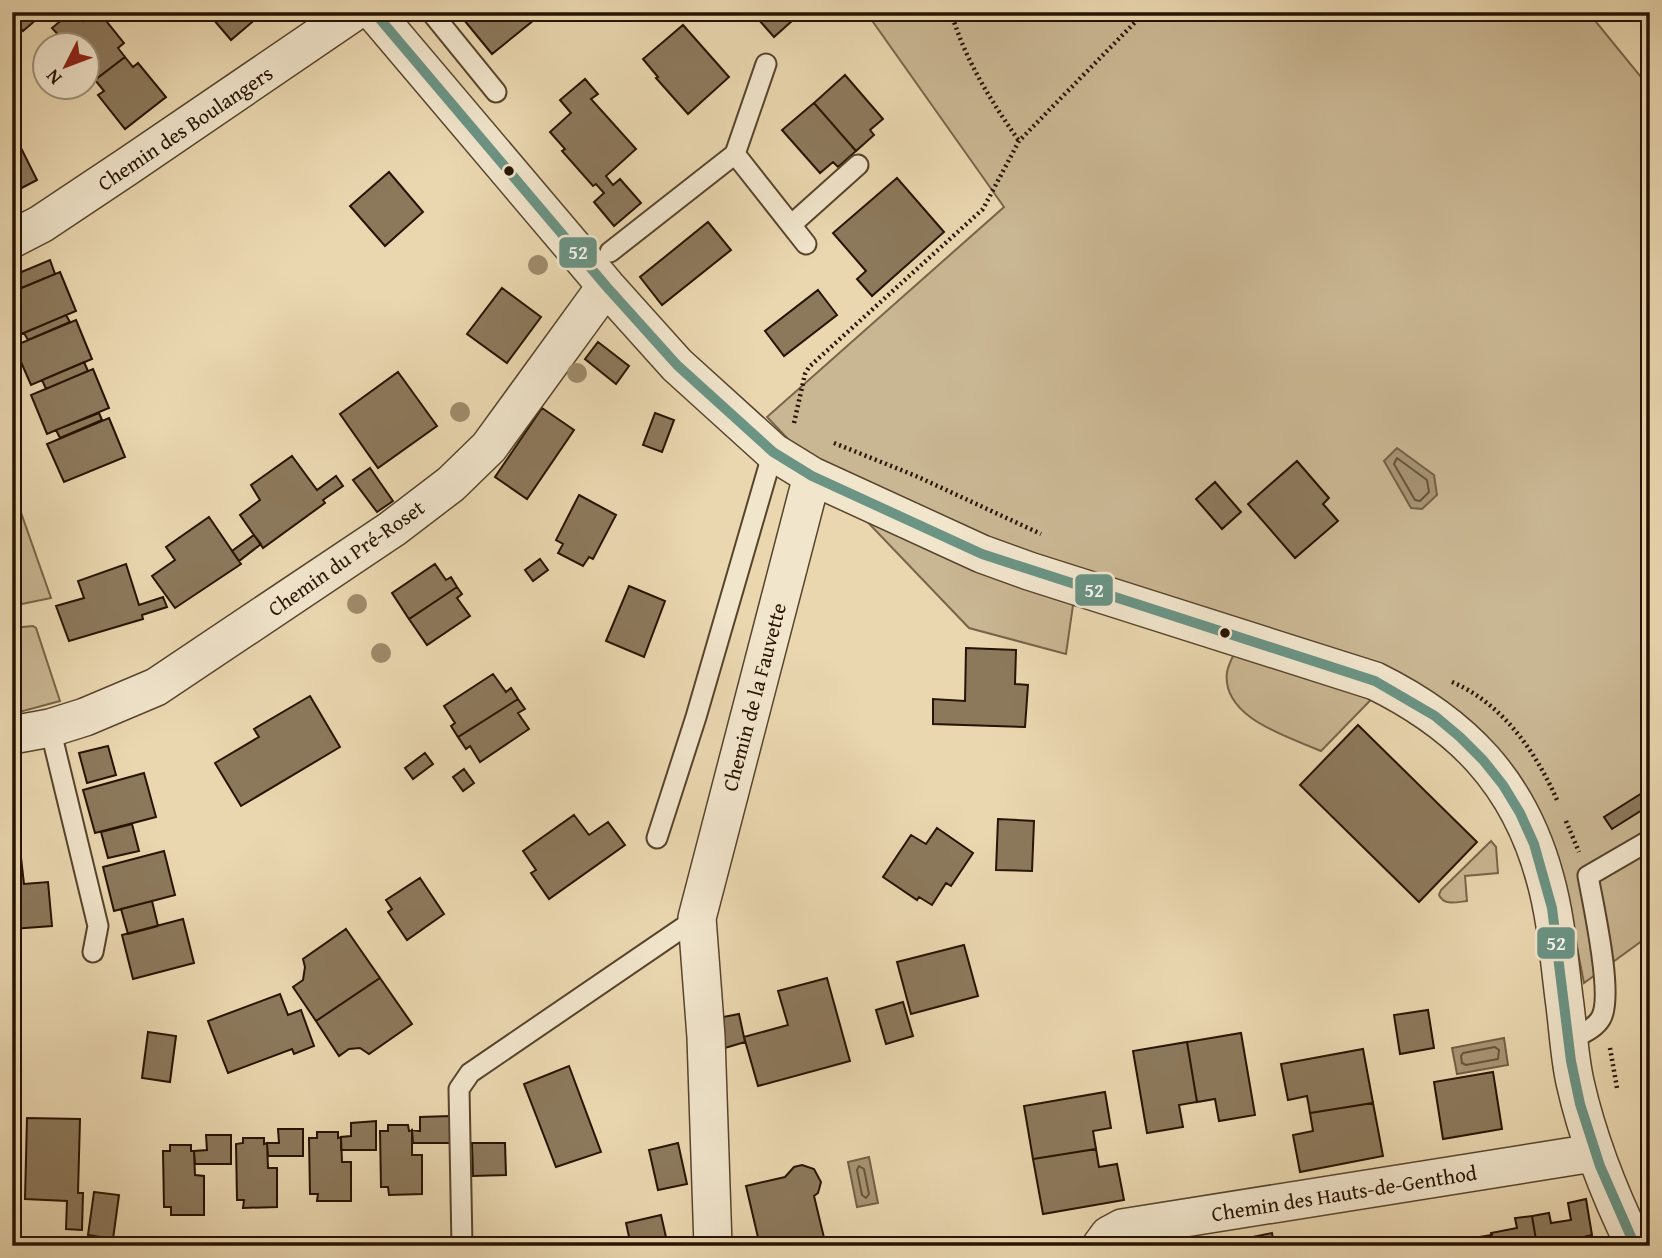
<svg xmlns="http://www.w3.org/2000/svg" width="1662" height="1258" font-family="'Gentium Book Plus',serif">
  <style>
    .green { fill: #c9b692; stroke: #786449; stroke-width: 2 }
    .water { fill: #a79474; stroke: #736046; stroke-width: 2 }
    .lines { fill: none; stroke-linecap: round; stroke-linejoin: round }
    .shore { stroke: #66543a; stroke-width: 2 }
    .building { fill: #8c795c; stroke: #261300; stroke-width: 2 }
    .lane-casing { stroke: #57442c; stroke-width: 23 }
    .street-casing { stroke: #57442c; stroke-width: 40 }
    .path { stroke: #261300; stroke-width: 4.5; stroke-dasharray: 2 3.5; stroke-linecap: butt }
    .lane { stroke: #f1e5cc; stroke-width: 19 }
    .street { stroke: #f1e5cc; stroke-width: 37 }
    .bus-1-casing { stroke: #f1e5cc; stroke-width: 16 }
    .bus-1 { stroke: #6b9485; stroke-width: 10 }
    .tree { fill: #9e8b6b }
    .bus-dot { fill: #261300; stroke: #f1e5cc; stroke-width: 2.5 }
    .labels { text-anchor: middle; dominant-baseline: central; stroke-width: 7; stroke-linejoin: round; paint-order: stroke }
    .street-label { font-size: 21px; fill: #261300; stroke: #f1e5cc }
    .line-badge { stroke: #f1e5cc; stroke-width: 2.5 }
    .badge-label { font-size: 19px; text-anchor: middle; font-weight: bold; fill: #fff }
  </style>
  <rect width="100%" height="100%" fill="#ead7b0"/>
  <filter id="stains"><feTurbulence type="fractalNoise" baseFrequency=".00286" numOctaves="4"/><feColorMatrix values="0 0 0 0 .2 0 0 0 0 .09 0 0 0 0 .02 0 0 0 .5 -.17"/></filter>
  <radialGradient id="worn" r=".72"><stop offset=".6" stop-color="#630" stop-opacity="0"/><stop offset="1" stop-color="#630" stop-opacity=".3"/></radialGradient>
  <path class="green" d="M866 12H1588L1650 88V935L1584 983C1565 890 1555 791 1475 728 1451 708 1419 694 1392 678L1321 751C1289 737 1221 718 1227 672 1228 666 1232 658 1235 652L1074 598 1066 654 969 628 767 417 1004 207Z
    M12 487 51 598 12 606Z
    M33 626 36 628 60 701 12 714V628Z
    M1491 841 1496 847 1498 873 1465 876 1467 901C1457 902 1444 906 1439 895L1441 890Z"/>
  <path class="water" d="M1397 448 1434 475 1437 495 1422 509 1411 508 1384 461Z
    M1504 1038 1508 1065 1457 1074 1452 1048Z
    M869 1157 878 1203 857 1207 848 1162Z"/>
  <g class="lines">
    <path class="shore" d="M1397 458 1427 480 1429 492 1420 501 1415 500 1394 464Z
      M1495 1047 1499 1050 1498 1059 1466 1065 1462 1063 1461 1056 1463 1053Z
      M859 1166 864 1169 869 1194 866 1198 862 1195 857 1170Z"/>
  </g>
  <path class="building" d="M45 12 23 31 12 17 13 12Z
    M71 12H76L83 21 95 12H99L124 43 118 48 125 57 95 80 88 73V46H59L57 43 62 39 52 28Z
    M207 12H264L231 40Z
    M465 12H528L534 20 492 54 464 20 469 17Z
    M752 12H802L774 37Z
    M683 25 729 77 688 114 656 78 658 77 643 59Z
    M125 57 133 67 138 63 166 97 125 129 98 95 104 91 95 80Z
    M845 75 883 119 870 130 874 135 856 151 814 103Z
    M585 79 598 94 591 99 636 149 606 176 613 185 620 179 641 203 614 226 594 202 604 193 596 184 593 186 562 151 565 149 550 132 571 113 560 100Z
    M814 103 856 151 838 167 833 162 820 173 782 130Z
    M15 136 37 180 12 193V137Z
    M389 172 423 212 385 246 350 206Z
    M897 178 944 232 872 296 857 279 866 271 833 233Z
    M708 222 731 250 662 305 640 277Z
    M50 260 55 274 14 291 12 276Z
    M60 272 76 311 14 337 12 332V292Z
    M502 288 541 317 507 363 467 334Z
    M818 290 837 315 784 356 765 331Z
    M66 315 70 322 28 340 24 333Z
    M76 320 92 359 31 385 14 346Z
    M598 342 629 366 616 384 585 359Z
    M84 362 88 371 46 389 42 380Z
    M93 369 109 408 47 434 31 395Z
    M398 372 437 426 378 468 340 414Z
    M542 408 574 430 527 499 495 477Z
    M99 413 102 420 60 438 56 430Z
    M655 413 674 420 662 452 643 445Z
    M109 418 125 457 64 482 47 444Z
    M292 456 317 490 336 476 343 486 323 500 325 503 263 548 240 515 260 500 251 485Z
    M1297 461 1329 498 1323 504 1338 521 1295 558 1248 504Z
    M370 468 393 501 377 512 353 480Z
    M1215 482 1241 512 1222 529 1196 499Z
    M579 495 616 515 593 559 589 557 583 566 558 553 563 544 556 540Z
    M209 517 241 564 175 608 152 576 175 560 166 547Z
    M254 535 261 544 239 561 232 551Z
    M540 559 548 570 533 581 525 570Z
    M126 564 139 605 163 597 167 607 142 615 143 619 69 641 56 606 84 598 78 581Z
    M435 564 446 580 451 577 457 587 409 619 392 593Z
    M629 586 665 601 644 657 606 641Z
    M457 587 462 594 457 598 470 616 427 645 409 619Z
    M966 648 1016 650 1015 684 1028 685 1025 727 933 724V699L965 701Z
    M493 674 506 692 511 688 518 699 458 737 451 726 455 723 444 706Z
    M310 696 340 747 241 806 215 763 259 737 254 729Z
    M518 699 525 709 518 713 529 729 480 762 470 746 466 749 458 737Z
    M1358 725 1477 842 1419 902 1300 785Z
    M108 746 116 775 87 783 79 753Z
    M425 753 433 764 413 779 405 768Z
    M464 769 474 783 463 791 453 777Z
    M144 773 156 817 95 833 83 790Z
    M1650 788V805L1612 829 1604 817Z
    M574 815 589 835 608 822 625 845 549 899 531 873 536 870 523 851Z
    M998 819 1034 821 1032 871 996 870Z
    M132 824 139 851 108 858 101 832Z
    M937 828 973 853 951 886 946 883 932 905 919 897 917 900 883 877 911 835 926 844Z
    M19 840 24 884 48 882 52 926 12 929V841Z
    M164 851 175 895 114 911 103 867Z
    M420 878 444 914 407 940 388 912 392 909 386 900Z
    M152 901 158 926 128 934 121 909Z
    M183 919 194 963 133 979 122 935Z
    M346 929 380 978 316 1021 293 987 303 980 305 967 303 959Z
    M964 945 978 996 911 1014 897 962Z
    M380 978 412 1024 369 1054 360 1048 349 1049 339 1056 316 1021Z
    M827 978 850 1061 758 1086 744 1037 788 1025 778 991Z
    M280 994 288 1015 301 1010 314 1046 294 1054 292 1049 228 1073 208 1021Z
    M903 1002 913 1036 886 1044 876 1010Z
    M1428 1010 1434 1048 1400 1054 1394 1015Z
    M739 1014 745 1042 725 1048 723 1017Z
    M148 1032 176 1036 170 1082 142 1078Z
    M1241 1033 1255 1115 1219 1121 1215 1099 1197 1102 1187 1042Z
    M1187 1042 1197 1102 1179 1105 1183 1127 1147 1133 1133 1051Z
    M1363 1049 1373 1103 1310 1113 1307 1096 1288 1100 1281 1064Z
    M569 1066 601 1152 556 1167 524 1084Z
    M1493 1072 1502 1129 1443 1139 1434 1082Z
    M1105 1092 1111 1128 1093 1131 1096 1149 1033 1159 1024 1106Z
    M1373 1103 1383 1156 1300 1172 1293 1135 1313 1131 1310 1113Z
    M450 1116V1143H413L412 1130 420 1131V1117Z
    M27 1118 80 1119 78 1193H83L82 1230 66 1229 67 1201 25 1199Z
    M376 1121V1150H341V1137L351 1136V1123Z
    M388 1125H408L409 1131 412 1130V1155H422V1194L389 1195 388 1187H381L380 1131H388Z
    M278 1129H303V1156H268L267 1143H279Z
    M317 1132H338V1138L341 1137 342 1162H351V1201H317L318 1194H310L309 1138H317Z
    M206 1135H231V1164H195L194 1151 207 1150Z
    M243 1138H264V1144L267 1143 268 1168H277V1207L243 1208 244 1200H237L236 1144 243 1143Z
    M472 1143H505L506 1175 473 1176Z
    M678 1143 687 1184 658 1190 649 1150Z
    M170 1145H191V1151H194L195 1175 204 1176V1215H171V1207H164L163 1151H170Z
    M1096 1149 1099 1167 1117 1164 1124 1200 1043 1214 1033 1159Z
    M802 1165 814 1169 821 1182 818 1193 814 1196 826 1246H760L746 1186 785 1177 794 1167Z
    M94 1192 119 1195 113 1239 88 1235Z
    M1586 1199 1592 1235 1579 1238 1580 1246H1537L1532 1216 1549 1213 1551 1223 1571 1220 1568 1203Z
    M661 1215 668 1246H631L626 1223Z
    M1532 1216 1537 1246H1493L1491 1233 1517 1228 1515 1218Z
    M1272 1233 1274 1246H1239L1238 1240Z
    M1492 1235 1493 1246H1462L1461 1240Z
    M1353 1238 1355 1246H1312V1245Z"/>
  <g class="lines">
    <defs>
      <path id="lane" d="M431 12 496 92
        M735 154 806 244
        M791 225 858 165
        M610 252 735 154 766 64
        M50 728 98 926 93 952
        M657 838 696 717 773 452
        M1570 1040C1581 1034 1595 1029 1601 1018 1614 996 1593 904 1588 876L1650 840
        M462 1246 459 1089 470 1073 697 918"/>
      <path id="street" d="M374 12 606 286 677 365 773 452 812 476 982 554 1029 571 1375 681C1462 724 1519 782 1545 878 1556 917 1559 958 1564 998 1568 1026 1569 1055 1575 1082 1588 1140 1609 1193 1635 1246
        M12 239 41 224 128 166 354 12
        M12 735 50 728 85 717 156 687 392 529 451 484 489 447 606 286
        M713 1246 706 1037 697 918 812 476
        M1101 1246 1109 1235 1122 1228 1593 1153"/>
    </defs>
    <use href="#lane" class="lane-casing"/>
    <use href="#street" class="street-casing"/>
    <path class="path" d="M951 12C965 60 991 101 1019 141
      M794 423 805 374 809 367 983 209 1019 141 1145 12
      M834 443 916 476 1041 534
      M1452 682C1502 703 1536 752 1557 800
      M1566 821 1579 852
      M1610 1048 1617 1088"/>
    <use href="#lane" class="lane"/>
    <use href="#street" class="street"/>
    <defs>
      <path id="bus-1" d="M374 12 606 286 677 365 773 452 812 476 982 554 1375 681 1435 716 1460 737 1483 760 1503 785 1520 813 1534 844 1552 908 1571 1061 1580 1104 1600 1166 1635 1246"/>
    </defs>
    <use href="#bus-1" class="bus-1-casing"/>
    <use href="#bus-1" class="bus-1"/>
  </g>
  <g class="tree">
    <circle cx="538" cy="265" r="10"/>
    <circle cx="577" cy="373" r="10"/>
    <circle cx="460" cy="412" r="10"/>
    <circle cx="357" cy="604" r="10"/>
    <circle cx="381" cy="653" r="10"/>
  </g>
  <g class="bus-dot">
    <circle cx="509" cy="171" r="6"/>
    <circle cx="1225" cy="633" r="6"/>
  </g>
  <g class="labels">
    <g class="street-label">
      <text transform="translate(185 128) rotate(-34)">Chemin des Boulangers</text>
      <text transform="translate(346 558) rotate(-35)">Chemin du Pré-Roset</text>
      <text transform="translate(754 697) rotate(-75)">Chemin de la Fauvette</text>
      <text transform="translate(1344 1193) rotate(-9)">Chemin des Hauts-de-Genthod</text>
    </g>
  </g>
  <g class="line-badge">
    <rect x="558" y="236" width="40" height="33" rx="7" fill="#6b9485"/>
    <rect x="1074" y="573" width="40" height="34" rx="7" fill="#6b9485"/>
    <rect x="1536" y="926" width="40" height="34" rx="7" fill="#6b9485"/>
  </g>
  <g class="badge-label">
    <text x="578" y="259">52</text>
    <text x="1094" y="597">52</text>
    <text x="1556" y="950">52</text>
  </g>
  <rect width="1662" height="1258" fill="none" stroke="#ead7b0" stroke-width="42"/>
  <rect x="14" y="14" width="1634" height="1230" fill="none" stroke="#261300" stroke-width="3.5"/>
  <rect x="21" y="21" width="1620" height="1216" fill="none" stroke="#261300" stroke-width="2"/>
  <g transform="translate(66 66) rotate(228)"><circle r="33" fill="#f1e5cc" stroke="#a0917a" stroke-width="2"/>
  <path d="M0-5L12 26L0 18L-12 26Z" fill="#8f2418"/>
  <text y="-10" font-size="19" font-weight="bold" text-anchor="middle" fill="#261300">N</text>
  </g>
  <rect width="100%" height="100%" filter="url(#stains)"/>
  <rect width="100%" height="100%" fill="url(#worn)"/>
</svg>
